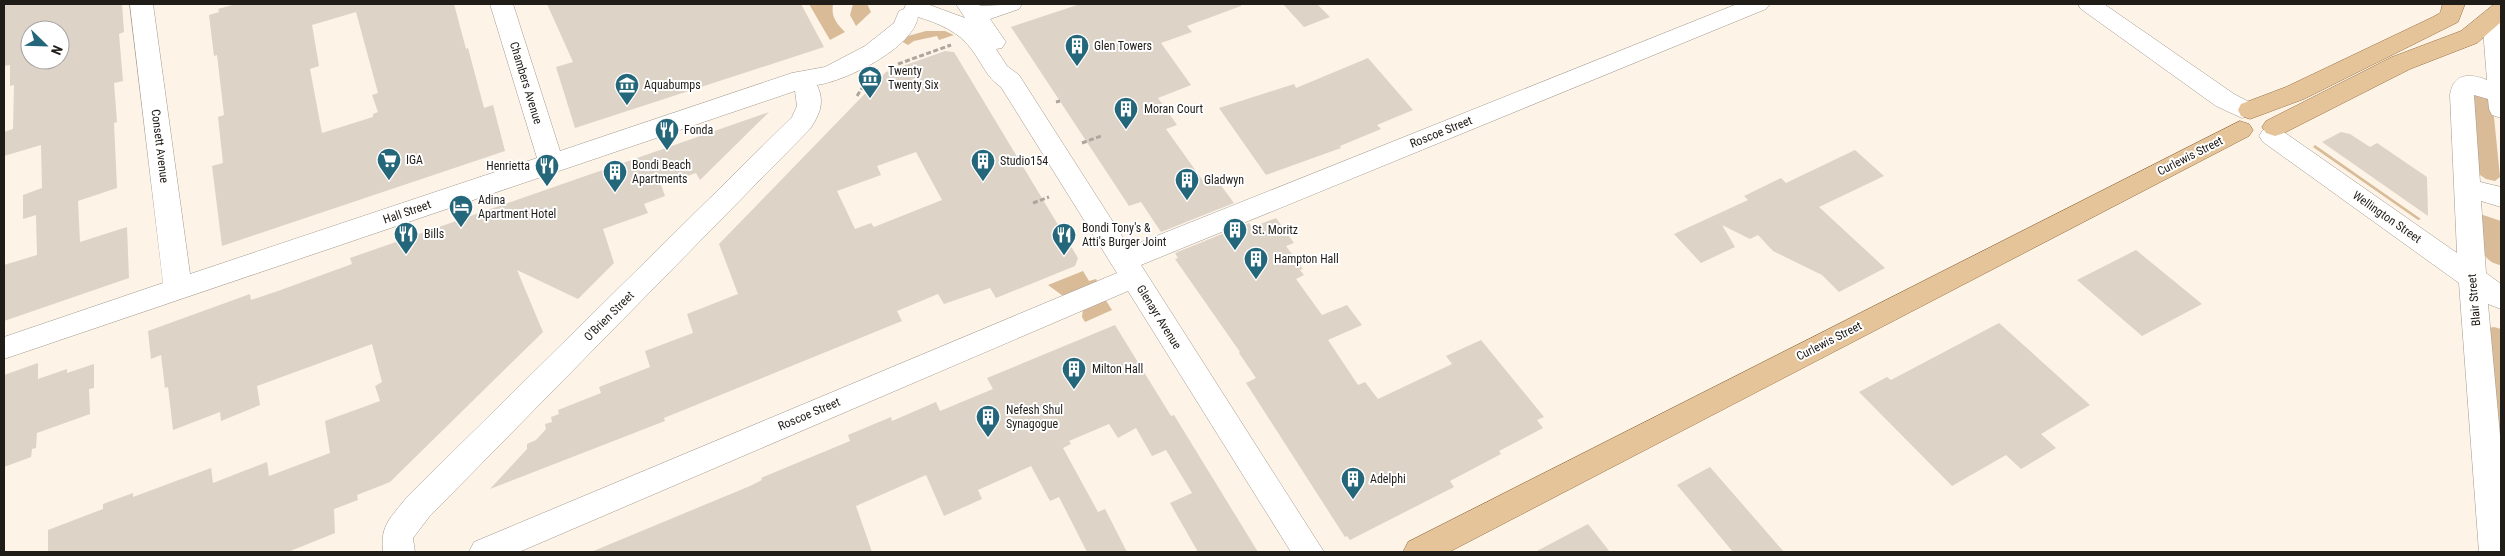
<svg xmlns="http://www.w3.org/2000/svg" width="2505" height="556" font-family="'Roboto Condensed',sans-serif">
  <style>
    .green { fill: #d9bb98 }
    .building { fill: #ddd3c7; fill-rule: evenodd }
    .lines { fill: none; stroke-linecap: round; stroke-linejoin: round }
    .minor-casing { stroke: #a2998e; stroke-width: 1 }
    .major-casing { stroke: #967040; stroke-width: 1 }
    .path { stroke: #aea69d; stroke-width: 3; stroke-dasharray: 5 2.5; stroke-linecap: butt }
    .minor { fill: #fff; fill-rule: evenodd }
    .major { fill: #e6c49a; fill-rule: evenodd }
    .labels { text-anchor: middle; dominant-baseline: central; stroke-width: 4; stroke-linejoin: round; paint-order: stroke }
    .poi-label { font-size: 12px; fill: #201c18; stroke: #fff; text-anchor: start }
    .street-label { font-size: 12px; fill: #201c18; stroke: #fff }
  </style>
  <rect width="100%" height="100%" fill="#fdf3e7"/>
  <path class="green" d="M809 4H833C831 17 836 23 845 32L830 40Z
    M853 4H867L871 12 856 26 850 15Z
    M926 31H945L954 35 939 40 937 36 914 41 908 45 901 41 908 36Z
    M2467 88 2492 97 2500 177 2495 181 2486 179 2477 173Z
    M2315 145 2421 219 2418 220 2313 147Z
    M2483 215 2501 221 2500 265C2476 260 2481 236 2480 216Z
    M1083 271 1089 281 1096 279 1100 286 1063 296 1048 285Z
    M1103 296 1112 310 1085 322 1082 317 1083 308Z
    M2494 327 2501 329V459L2497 455 2489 328Z"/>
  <path class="building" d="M4 4H122L124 32 119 34 123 81 114 83 117 122 114 123 117 188 78 201 80 242 127 227 129 278 4 321V265L37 255 36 215 23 219V195L42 188 41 145 4 156V132L13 129 14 85 10 86V65L4 66ZM30 30H60V60H30Z
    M236 4H454L466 49 468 48 484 108 493 105 505 151 222 246 212 166 223 163 218 117 224 115 217 55 214 56 209 15 219 12 218 9ZM356 12 378 93 372 95 378 112 373 114V117L322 133 310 69 319 66 312 25Z
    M547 4H801L824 47 575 128 556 67 573 62Z
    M1080 4H1241V6L1187 26 1192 32 1161 43 1191 85 1158 98 1177 125 1166 129 1203 181 1214 176 1234 203 1161 232 1141 202 1129 206 1011 27Z
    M1283 4H1317L1330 17 1304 27Z
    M945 51 954 52 1078 258 1075 266 996 298 990 288 944 304 938 294 897 311 902 321 664 418 665 421 490 489 527 449V444L536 440 546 429 545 424 552 422 551 417 559 414 558 410 601 393 599 387 650 367 645 351 693 333 687 314 738 294 719 244 886 72ZM916 152 942 200 874 227 871 223 855 229 837 191 881 175 877 166Z
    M1368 58 1413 110 1377 125 1381 129 1340 146 1341 148 1266 175 1219 108 1294 84 1296 88Z
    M769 112 700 180 696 173 661 185 665 196 644 204 648 213 603 229 614 263 578 299 517 270 543 332 390 482 357 495 358 500 334 509 335 533 288 552H48V530L103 509V504L133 493V497L211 468 213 483 267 462 269 476 330 453 325 421 380 401 375 386 382 382 372 344 257 386 260 405 221 421 220 412 173 430 168 387 165 388 161 355 151 359 148 331 250 294 251 300 278 291 352 264 350 258Z
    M2341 132 2350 134 2370 147 2377 143 2427 177 2428 216 2322 142Z
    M1855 150 1884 176 1819 207 1885 268 1839 292 1822 275 1773 251 1758 235 1750 239 1722 225 1735 247 1701 263 1674 234 1748 200 1744 196 1781 178 1786 183Z
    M1276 218 1294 243 1286 246 1303 269 1300 270 1304 275 1296 279 1322 315 1347 305 1362 325 1328 340 1358 385 1365 382 1378 399 1452 364 1446 356 1481 340 1544 417 1537 420 1543 428 1499 451 1501 454 1450 481 1454 487 1350 540 1347 536 1345 537 1246 383 1256 378 1239 353 1240 352 1175 259 1178 258 1175 253 1249 223 1252 227Z
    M2136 250 2202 304 2142 336 2077 280Z
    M1999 323 2090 405 2041 434 2056 448 2021 469 2006 455 1952 486 1859 392 1887 377 1891 380Z
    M1115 325 1171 416 1174 415 1258 552H1198L1170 503 1192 493 1166 450 1152 456 1136 428 1118 438 1109 424 1069 441 1071 444 1063 448 1098 512 1105 509 1127 552H1087L1059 497 1050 501 1031 466 978 490 982 499 944 516 926 475 856 506 872 552H591L750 486 762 480 761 478 850 441 848 435 891 417 892 421 936 402 940 411 993 389 987 378Z
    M38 363V379L67 369V373L94 364V388L89 389 90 414 37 433 36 448 32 449 31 457 4 467V375Z
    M1710 467 1784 552H1733L1677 485Z
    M1588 524 1610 552H1535Z"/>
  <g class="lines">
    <defs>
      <path id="minor" d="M130 4H153L190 274 537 158 490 4H513L560 151 792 73 825 67 865 46 894 23 899 11 904 9 906 4H927L965 18 956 4H979L980 6 1022 4 1019 9 990 19 1006 42 1002 48 996 49 1007 66 1019 75 1129 247 1737 4H1770L1766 9 1141 265 1324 552H1291L1128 291 519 552H469L474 542 1117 273 1001 87C987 78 982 63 972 50 960 32 938 23 918 17 913 48 846 81 817 85 825 102 820 114 810 129L429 517 413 538 415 552H383C380 524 391 518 407 497L792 117 797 106 795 91 4 359V337L163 283Z
        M2078 4H2104L2234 94 2251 103 2254 109 2251 115 2242 118 2216 106 2081 9Z
        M2494 8 2501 10V118L2492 115 2489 109 2488 99 2474 95 2480 182 2501 187V207L2481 201 2486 273 2501 284V309L2488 304 2501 446V552H2479L2459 283 2263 142 2259 136 2263 130 2272 127 2281 130 2457 253 2450 95C2453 73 2470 73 2487 80L2482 16 2486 11Z"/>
      <path id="major" d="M2443 4H2465L2458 22 2304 99 2250 119 2241 116 2238 110 2241 104 2286 87 2433 17 2440 13Z
        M2501 4V22L2477 43 2410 69 2284 133 2275 136 2266 133 2262 127 2266 121 2392 57 2461 31 2493 5Z
        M2240 121 2249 124 2253 130 2249 136 1449 552H1403L1408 542Z"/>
    </defs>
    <use href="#minor" class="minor-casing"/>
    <use href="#major" class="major-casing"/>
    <path class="path" d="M898 64 951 45
      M857 96 866 82
      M1056 102 1060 101
      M1082 143 1101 136
      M1033 203 1049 197"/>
    <use href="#minor" class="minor"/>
    <use href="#major" class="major"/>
  </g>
  <defs>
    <symbol id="building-pin" viewBox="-11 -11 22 30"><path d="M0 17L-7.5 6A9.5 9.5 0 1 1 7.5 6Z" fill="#25677a" stroke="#fff"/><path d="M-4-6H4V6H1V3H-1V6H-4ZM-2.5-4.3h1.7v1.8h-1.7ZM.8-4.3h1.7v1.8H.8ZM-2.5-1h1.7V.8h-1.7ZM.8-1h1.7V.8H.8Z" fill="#fff"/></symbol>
    <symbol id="museum-pin" viewBox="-11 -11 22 30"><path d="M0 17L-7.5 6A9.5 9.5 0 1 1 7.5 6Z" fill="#25677a" stroke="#fff"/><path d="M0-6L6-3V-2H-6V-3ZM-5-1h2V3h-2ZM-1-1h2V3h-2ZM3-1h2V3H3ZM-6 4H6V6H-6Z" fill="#fff"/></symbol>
    <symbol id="restaurant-pin" viewBox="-11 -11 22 30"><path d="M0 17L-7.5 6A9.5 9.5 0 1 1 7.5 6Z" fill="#25677a" stroke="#fff"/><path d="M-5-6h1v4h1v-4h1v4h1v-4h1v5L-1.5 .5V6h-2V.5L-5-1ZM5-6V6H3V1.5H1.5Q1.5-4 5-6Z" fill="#fff"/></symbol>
    <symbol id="supermarket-pin" viewBox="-11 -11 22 30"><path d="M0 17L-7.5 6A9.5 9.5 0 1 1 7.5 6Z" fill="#25677a" stroke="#fff"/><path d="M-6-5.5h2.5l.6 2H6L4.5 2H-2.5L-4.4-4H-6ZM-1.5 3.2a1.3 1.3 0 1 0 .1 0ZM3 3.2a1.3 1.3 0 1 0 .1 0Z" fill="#fff"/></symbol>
    <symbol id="hotel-pin" viewBox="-11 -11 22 30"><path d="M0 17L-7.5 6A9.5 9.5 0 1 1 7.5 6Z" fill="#25677a" stroke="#fff"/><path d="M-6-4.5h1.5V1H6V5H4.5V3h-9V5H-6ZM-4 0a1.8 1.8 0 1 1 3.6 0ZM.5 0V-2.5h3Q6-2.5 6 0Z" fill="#fff"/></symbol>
  </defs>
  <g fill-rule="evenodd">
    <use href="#building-pin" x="1063" y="32" width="28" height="38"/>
    <use href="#museum-pin" x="856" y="64" width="28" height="38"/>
    <use href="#museum-pin" x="613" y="71" width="28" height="38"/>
    <use href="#building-pin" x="1112" y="95" width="28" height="38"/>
    <use href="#restaurant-pin" x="653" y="116" width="28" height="38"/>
    <use href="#supermarket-pin" x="375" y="146" width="28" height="38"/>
    <use href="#building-pin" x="969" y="147" width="28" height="38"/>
    <use href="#restaurant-pin" x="533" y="152" width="28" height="38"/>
    <use href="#building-pin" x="601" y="158" width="28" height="38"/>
    <use href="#building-pin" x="1173" y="166" width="28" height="38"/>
    <use href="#hotel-pin" x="447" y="193" width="28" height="38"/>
    <use href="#building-pin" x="1221" y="216" width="28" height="38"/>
    <use href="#restaurant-pin" x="392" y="220" width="28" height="38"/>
    <use href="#restaurant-pin" x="1050" y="221" width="28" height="38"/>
    <use href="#building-pin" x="1242" y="245" width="28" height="38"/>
    <use href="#building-pin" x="1060" y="355" width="28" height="38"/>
    <use href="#building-pin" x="974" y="403" width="28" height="38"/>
    <use href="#building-pin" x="1339" y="465" width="28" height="38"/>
  </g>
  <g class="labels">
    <g class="poi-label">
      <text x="1094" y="46">Glen Towers</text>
      <text x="888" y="71">Twenty<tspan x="888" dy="14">Twenty Six</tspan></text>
      <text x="644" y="85">Aquabumps</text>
      <text x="1144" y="109">Moran Court</text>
      <text x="684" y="130">Fonda</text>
      <text x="406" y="160">IGA</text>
      <text x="1000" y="161">Studio154</text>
      <text x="632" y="165">Bondi Beach<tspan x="632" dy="14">Apartments</tspan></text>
      <text x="530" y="166" text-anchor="end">Henrietta</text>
      <text x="1204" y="180">Gladwyn</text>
      <text x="478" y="200">Adina<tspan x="478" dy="14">Apartment Hotel</tspan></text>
      <text x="1082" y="228">Bondi Tony's &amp;<tspan x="1082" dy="14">Atti's Burger Joint</tspan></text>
      <text x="1252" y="230">St. Moritz</text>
      <text x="424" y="234">Bills</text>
      <text x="1274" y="259">Hampton Hall</text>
      <text x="1092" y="369">Milton Hall</text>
      <text x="1006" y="410">Nefesh Shul<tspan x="1006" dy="14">Synagogue</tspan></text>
      <text x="1370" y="479">Adelphi</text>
    </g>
    <g class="street-label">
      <text transform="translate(526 83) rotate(73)">Chambers Avenue</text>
      <text transform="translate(1441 132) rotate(-22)">Roscoe Street</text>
      <text transform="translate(160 146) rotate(83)">Consett Avenue</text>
      <text transform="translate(2190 156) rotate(-27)">Curlewis Street</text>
      <text transform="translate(407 212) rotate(-19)">Hall Street</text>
      <text transform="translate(2387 217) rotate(35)">Wellington Street</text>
      <text transform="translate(2474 300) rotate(-95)">Blair Street</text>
      <text transform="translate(609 316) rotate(-45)">O'Brien Street</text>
      <text transform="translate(1159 317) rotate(58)">Glenayr Avenue</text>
      <text transform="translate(1829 341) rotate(-27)">Curlewis Street</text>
      <text transform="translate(809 414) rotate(-23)">Roscoe Street</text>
    </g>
  </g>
  <rect width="2505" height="556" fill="none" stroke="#201c18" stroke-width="10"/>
  <g transform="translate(45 45) rotate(113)"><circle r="24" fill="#ffffff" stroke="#a6a4a3"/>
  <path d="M0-4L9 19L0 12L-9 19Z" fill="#25677a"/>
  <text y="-8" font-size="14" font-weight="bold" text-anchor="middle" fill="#201c18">N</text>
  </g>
</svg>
